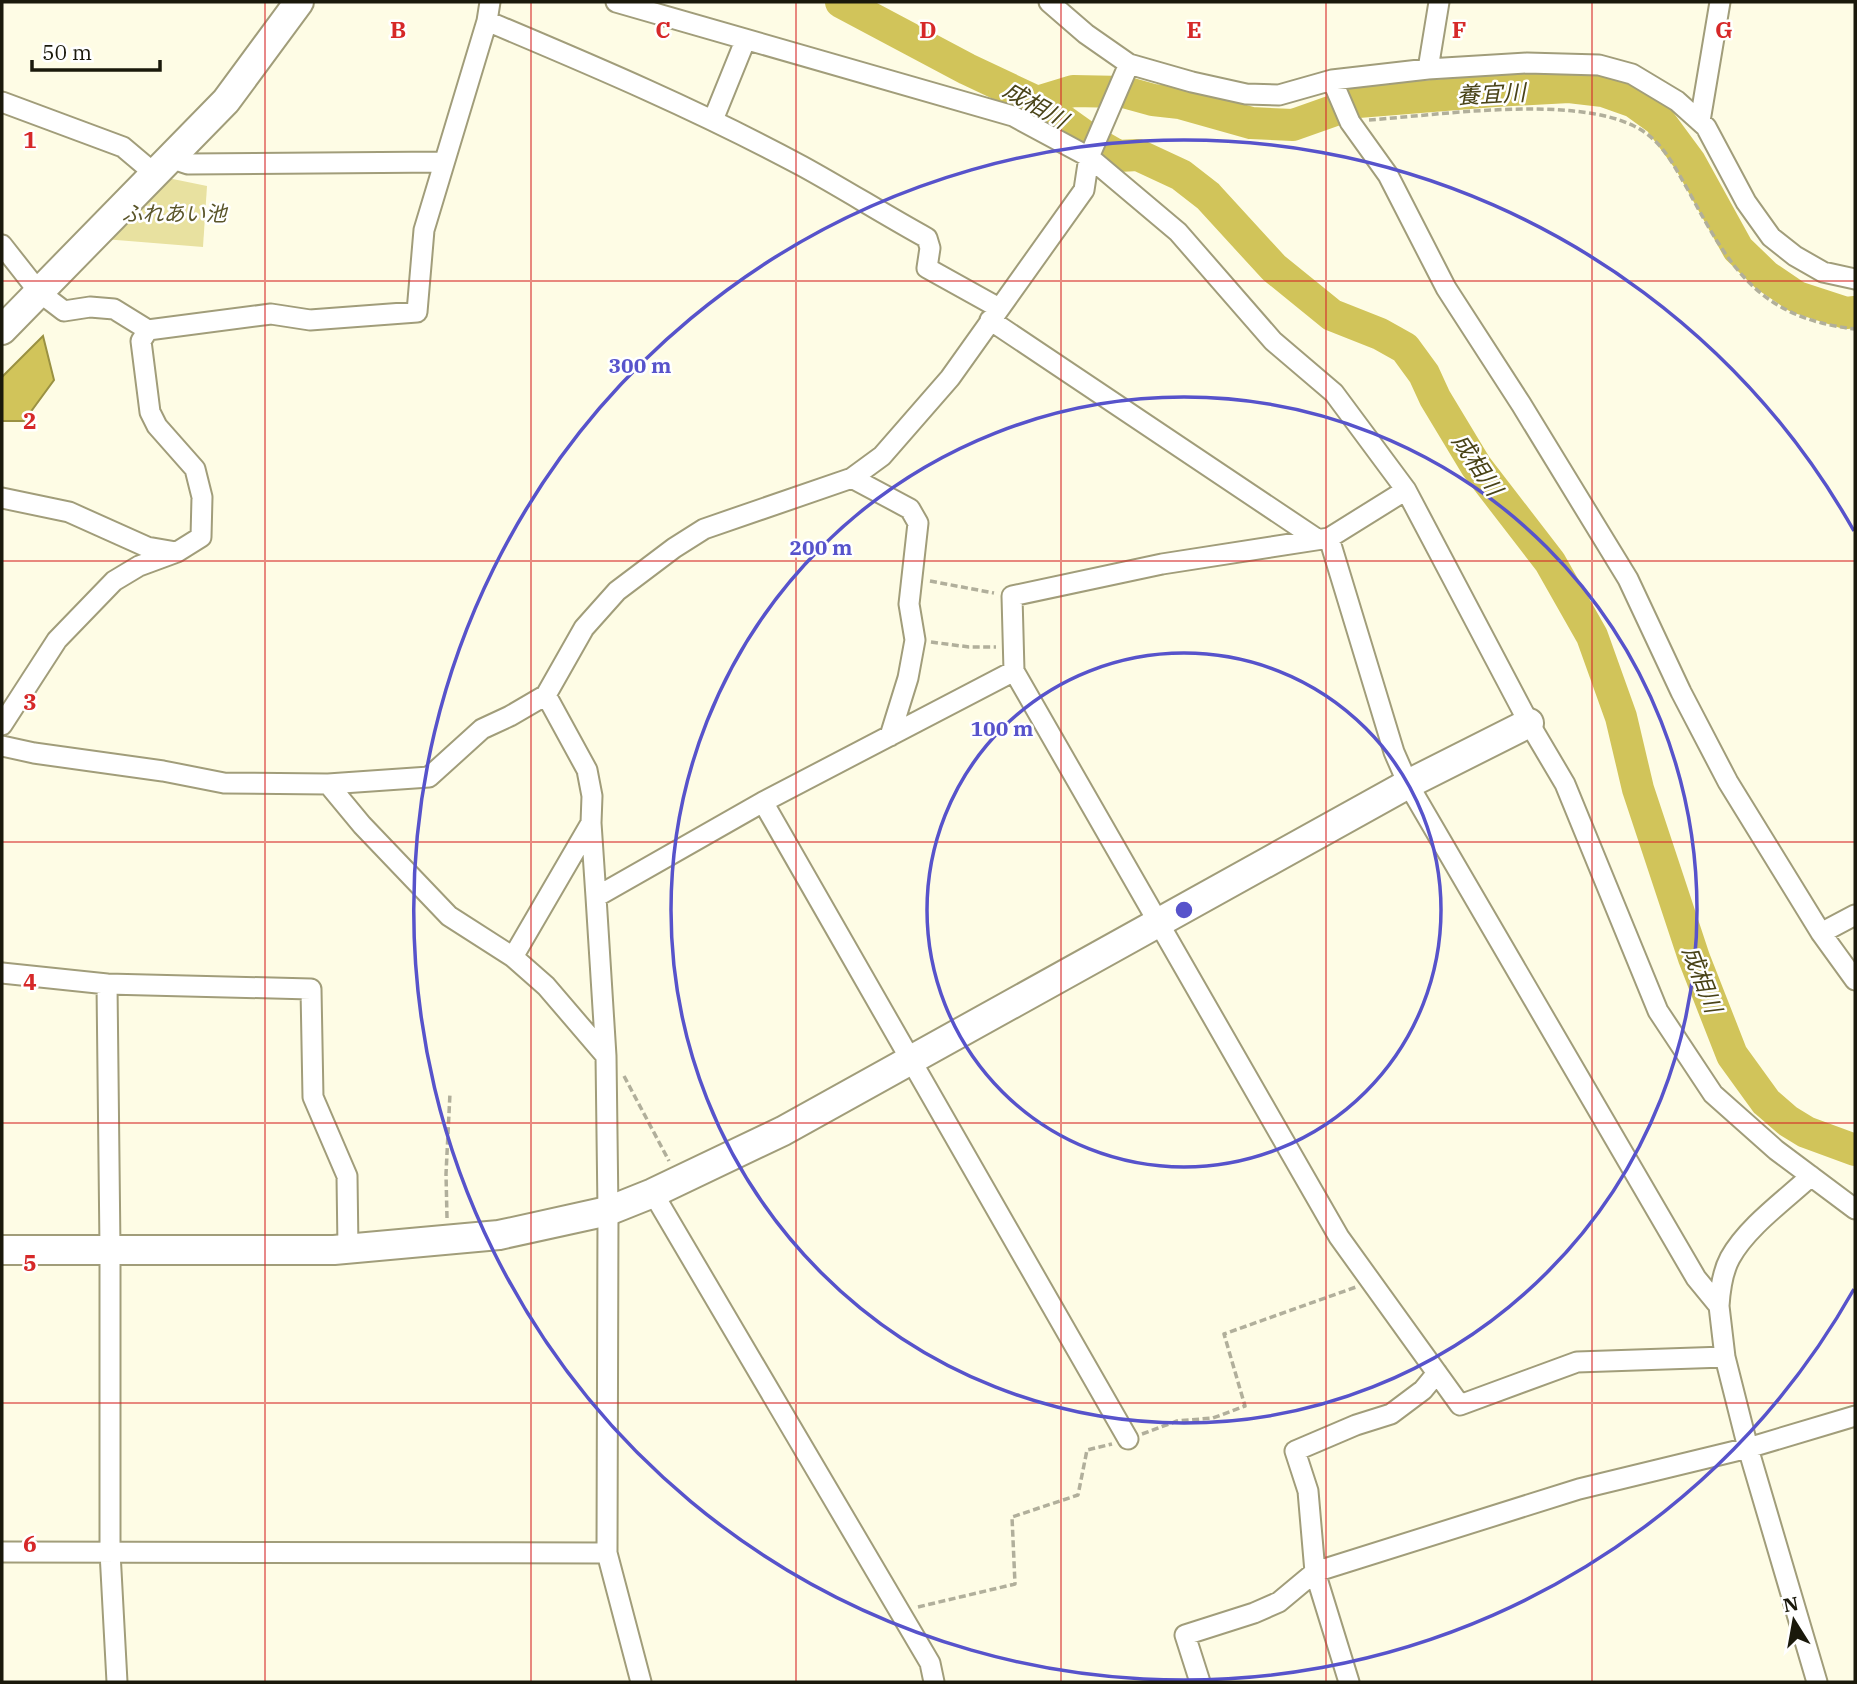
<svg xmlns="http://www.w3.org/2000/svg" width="1857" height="1684" font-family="'IBM Plex Serif','Noto Sans JP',serif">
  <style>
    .green { fill: #e8e1a0 }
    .water { fill: #d1c45a; stroke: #9a9142; stroke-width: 2 }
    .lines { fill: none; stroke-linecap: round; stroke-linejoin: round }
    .river { stroke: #d1c45a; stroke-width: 32 }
    .street-casing { stroke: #a19d7a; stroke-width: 23 }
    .secondary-casing { stroke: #a19d7a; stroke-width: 32 }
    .path { stroke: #b1af9b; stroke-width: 3.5; stroke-dasharray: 7 3.5; stroke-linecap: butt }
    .street { stroke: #fff; stroke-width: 19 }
    .secondary { stroke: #fff; stroke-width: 28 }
    .grid { fill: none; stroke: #d62828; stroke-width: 2; stroke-opacity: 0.55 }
    .ring { fill: none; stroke: #5753cb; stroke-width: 3.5 }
    .labels { text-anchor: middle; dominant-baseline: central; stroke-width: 5; stroke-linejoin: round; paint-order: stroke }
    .park-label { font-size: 21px; font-style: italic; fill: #5a5529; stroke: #fff }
    .water-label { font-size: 23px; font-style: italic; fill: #494317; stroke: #fff }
    .grid-label { font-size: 23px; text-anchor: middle; font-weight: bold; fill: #d62828; stroke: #fff; stroke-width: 5; stroke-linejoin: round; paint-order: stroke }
    .centre { fill: #5753cb; stroke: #fff; stroke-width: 3.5 }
    .ring-label { font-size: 21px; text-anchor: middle; font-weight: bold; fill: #5753cb; stroke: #fff; stroke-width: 5; stroke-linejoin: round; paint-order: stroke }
  </style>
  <rect width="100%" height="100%" fill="#fefce5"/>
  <path class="green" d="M163 177 207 186 203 247 104 239Z"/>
  <path class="water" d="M43 336 54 380 24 421H2V377Z"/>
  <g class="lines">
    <path class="river" d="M841 2 967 69 1037 102 1092 141 1118 156 1138 155 1181 175 1208 196 1274 268 1332 315 1380 334 1405 348 1424 374 1435 398 1476 466 1550 562 1592 636 1621 717 1638 789 1694 958 1732 1055 1766 1102 1788 1121 1806 1132 1855 1150
      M1037 102 1073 91 1124 92 1153 100 1180 103 1251 123 1293 125 1358 102 1494 91 1569 87 1603 91 1634 102 1659 120 1690 162 1738 249 1766 276 1797 297 1846 313 1855 312"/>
    <defs>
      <path id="street" d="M616 2 1013 116 1089 157 1178 232 1273 341 1334 393 1406 490 1529 723 1565 784 1658 1011 1713 1094 1776 1150 1855 1209
        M1049 2 1086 34 1129 64 1192 82 1246 94 1279 95 1332 80 1428 69 1527 63 1599 65 1632 74 1677 101 1706 127 1746 202 1771 237 1795 256 1823 272 1855 279
        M487 21C594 66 700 111 802 166 844 189 885 215 927 238L930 248 927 268 999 308
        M1428 69 1439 2
        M1332 80 1350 122 1388 175 1446 288 1521 404 1628 579 1681 692 1728 782 1821 933 1855 980
        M2 102 123 147 155 174
        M713 120 745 41
        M1700 121 1720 2
        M170 158 188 164 444 162
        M2 245 39 292 64 311 90 307 114 309 148 330 271 314 310 320 417 312 424 230 487 21 490 2
        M990 320 1317 539
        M852 478 910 509 918 523 909 604 915 640 908 678 890 736
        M2 498 69 512 147 547 176 552
        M1329 538 1394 752 1408 784 1696 1278 1719 1306 1725 1357 1748 1448 1855 1416
        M1014 671 1012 596 1162 564 1329 538 1406 490
        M2 725 57 640 114 581 139 566 177 552 201 537 202 497 195 469 157 426 150 412 141 341 148 330
        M2 746 34 753 163 771 224 783 328 784 429 777 482 729 510 716 546 695 584 628 617 591 674 548 704 529 852 478 882 456 950 378 1084 190 1089 157 1129 64
        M328 784 362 825 449 916 513 957 546 986 606 1056
        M763 802 1128 1439
        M591 823 596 897
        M1821 933 1855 915
        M513 957 591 823 592 796 587 770 546 695
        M2 973 107 984
        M653 1193 930 1663 934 1682
        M1719 1306C1720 1290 1722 1273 1730 1258 1747 1227 1785 1200 1811 1176
        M2 1552 607 1553
        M117 1682 110 1552V1249L107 984 311 989 313 1097 347 1176 348 1249
        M641 1682 607 1553 608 1211 606 1056 596 897 763 802 1014 671 1339 1237 1460 1405 1577 1362 1725 1357
        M1200 1682 1185 1635 1254 1613 1279 1602 1315 1572 1308 1491 1295 1451 1356 1425 1391 1414 1423 1390 1437 1373
        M1349 1682 1315 1572 1579 1489 1748 1448 1817 1682"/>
      <path id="secondary" d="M2 330 226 101 299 2
        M2 1250H334L499 1235 608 1211 653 1193 783 1131 1408 784 1529 723"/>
    </defs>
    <use href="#street" class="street-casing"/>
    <use href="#secondary" class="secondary-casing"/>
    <path class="path" d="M1369 120C1439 115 1572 95 1634 126 1662 140 1673 164 1688 190 1730 268 1759 318 1855 329
      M930 581 994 593
      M931 642 969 647H996
      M624 1076 669 1161
      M447 1218 446 1174 450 1093
      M1142 1434 1177 1421 1213 1418 1245 1406 1224 1334 1356 1287
      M918 1607 1015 1584 1012 1517 1078 1495 1087 1450 1112 1444"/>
    <use href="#street" class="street"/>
    <use href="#secondary" class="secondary"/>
  </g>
  <path class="grid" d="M265 2V1682M531 2V1682M796 2V1682M1061 2V1682M1326 2V1682M1592 2V1682M2 281H1855M2 561H1855M2 842H1855M2 1123H1855M2 1403H1855"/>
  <g class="ring">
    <circle cx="1184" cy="910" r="257"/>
    <circle cx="1184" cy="910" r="513"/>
    <path d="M1854 1289A770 770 0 1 1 1854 531"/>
  </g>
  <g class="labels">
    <g class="park-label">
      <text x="174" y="213">ふれあい池</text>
    </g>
    <g class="water-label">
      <text transform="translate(1491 93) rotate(-3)">養宜川</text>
      <text transform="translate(1036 104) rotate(30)">成相川</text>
      <text transform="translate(1478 464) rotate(56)">成相川</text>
      <text transform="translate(1703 979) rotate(69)">成相川</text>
    </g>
  </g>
  <g class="grid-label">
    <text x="398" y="38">B</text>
    <text x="663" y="38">C</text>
    <text x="928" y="38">D</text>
    <text x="1194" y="38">E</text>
    <text x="1459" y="38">F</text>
    <text x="1724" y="38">G</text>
    <text x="30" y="148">1</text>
    <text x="30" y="429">2</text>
    <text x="30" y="710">3</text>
    <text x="30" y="990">4</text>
    <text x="30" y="1271">5</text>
    <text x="30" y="1552">6</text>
  </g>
  <circle cx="1184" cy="910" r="10" class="centre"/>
  <g class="ring-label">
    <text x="640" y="373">300 m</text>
    <text x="821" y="555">200 m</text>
    <text x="1002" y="736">100 m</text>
  </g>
  <rect width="1857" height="1684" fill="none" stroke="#1a190b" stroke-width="7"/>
  <g transform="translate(1794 1621) rotate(349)" stroke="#ffffff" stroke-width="5" paint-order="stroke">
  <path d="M0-5L12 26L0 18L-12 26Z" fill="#1a190b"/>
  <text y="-10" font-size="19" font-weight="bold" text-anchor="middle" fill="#1a190b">N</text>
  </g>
  <path d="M32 60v10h128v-10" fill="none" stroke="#1a190b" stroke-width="3.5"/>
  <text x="42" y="60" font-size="21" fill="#1a190b" stroke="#ffffff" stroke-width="5" paint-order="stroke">50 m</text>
</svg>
